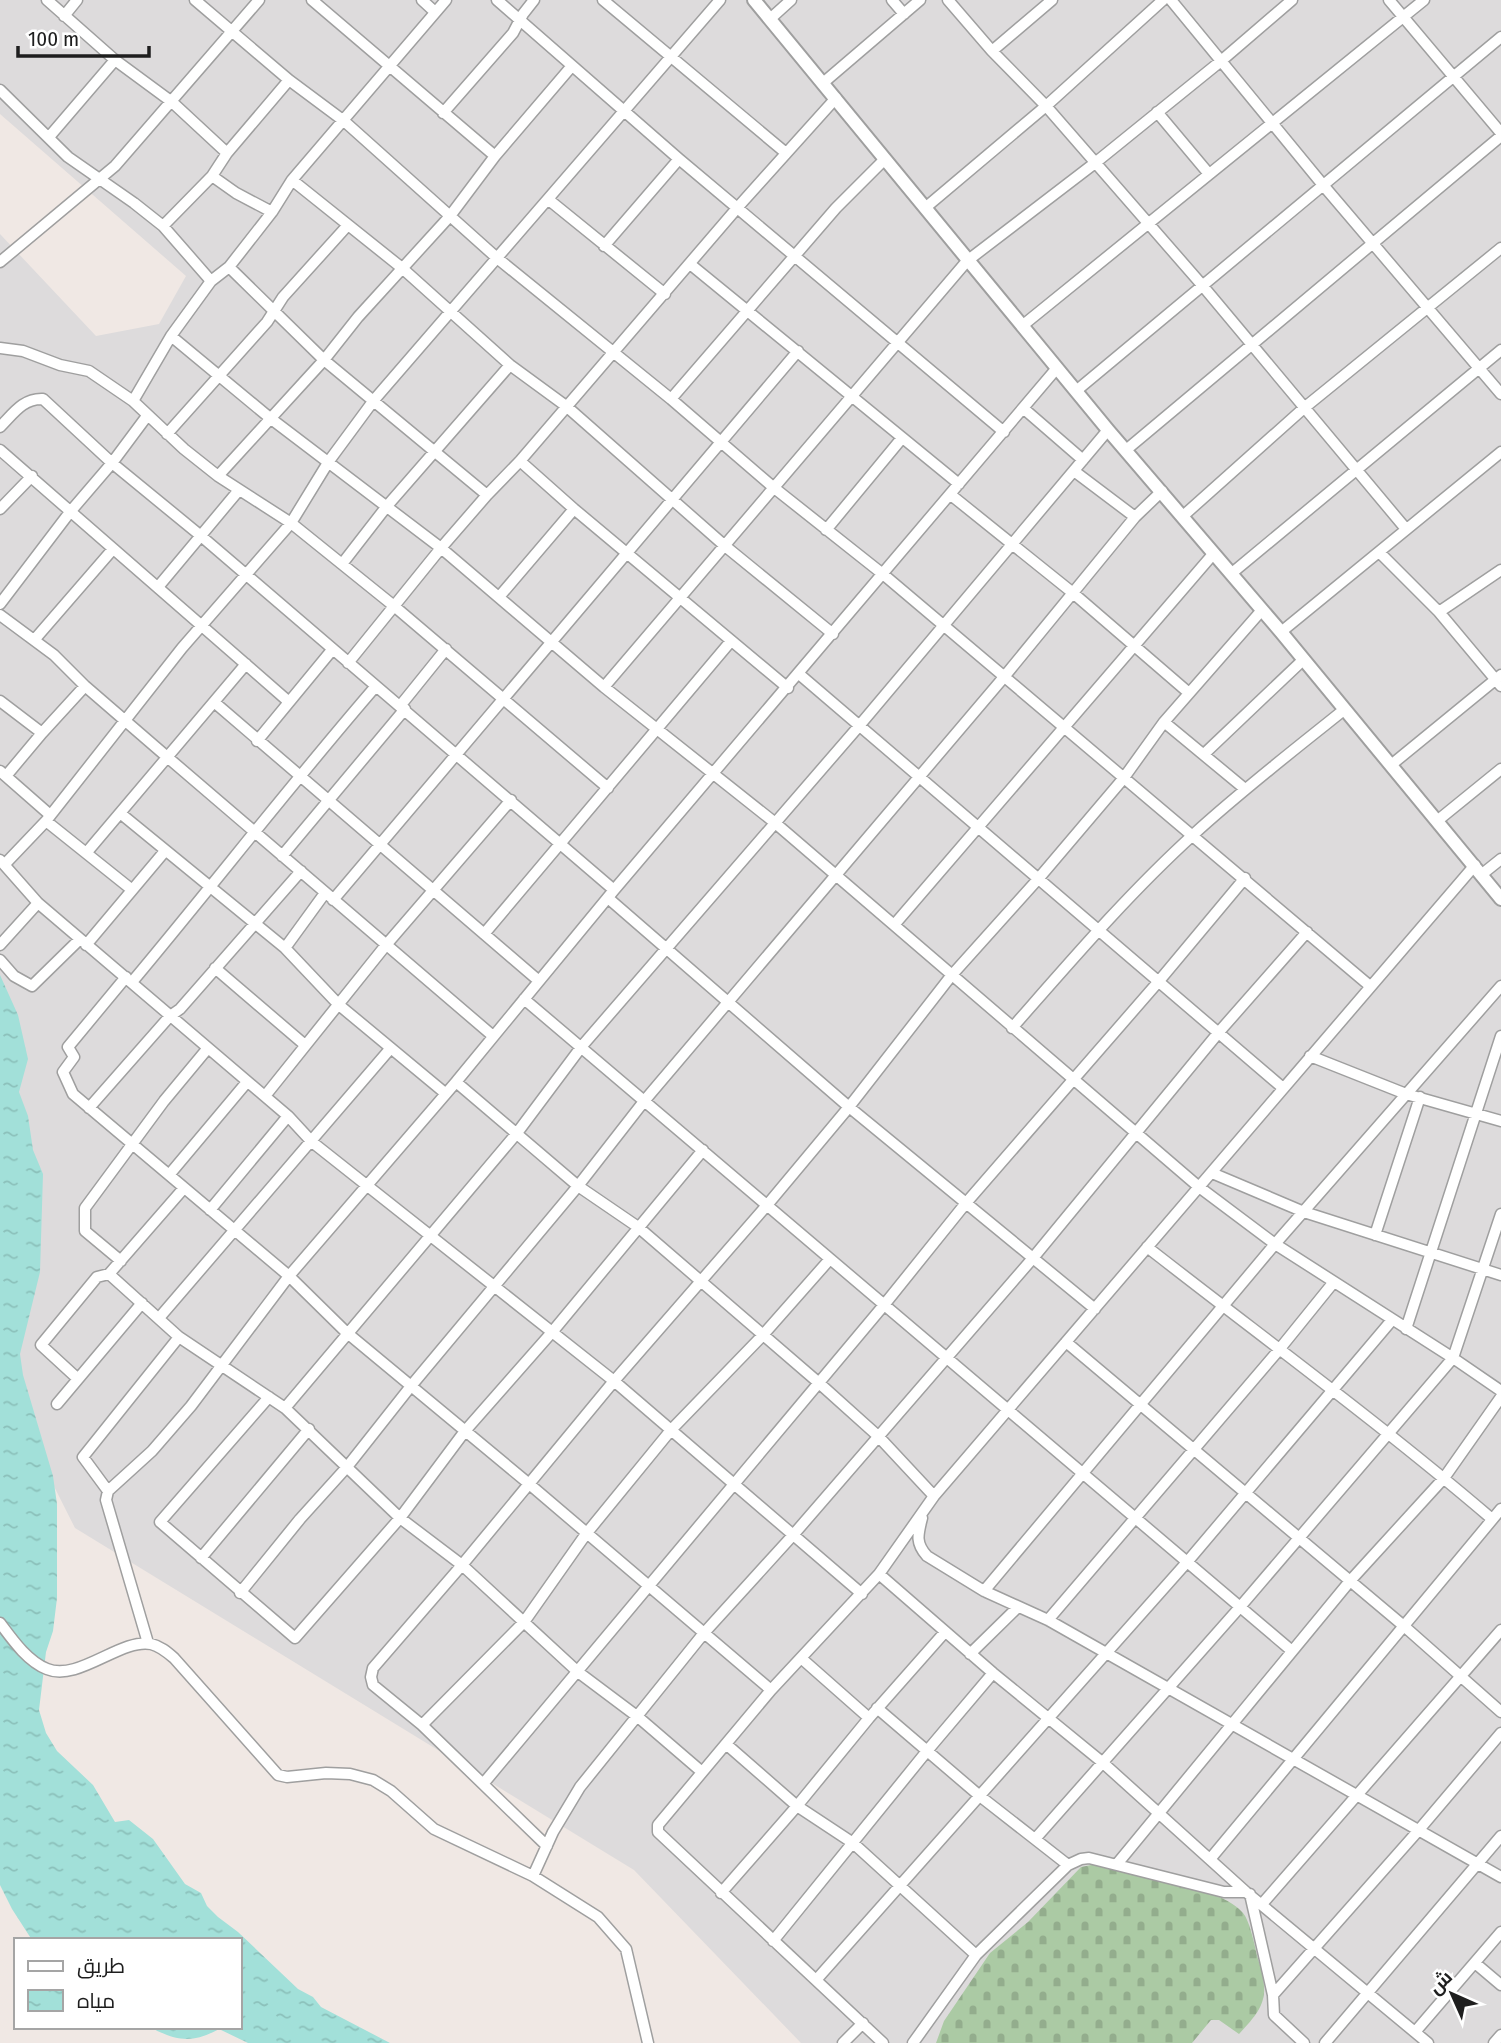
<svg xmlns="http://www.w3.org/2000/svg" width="1501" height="2043" font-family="'Fira Sans Condensed',Cairo,sans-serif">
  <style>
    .residential { fill: #dddbdc }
    .cemetery { fill: url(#cemetery-stones) }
    .water { fill: url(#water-ripples) }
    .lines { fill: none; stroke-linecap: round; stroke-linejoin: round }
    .minor-casing { stroke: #9f9f9f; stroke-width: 13 }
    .tertiary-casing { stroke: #9f9f9f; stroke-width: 16 }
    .minor { stroke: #fff; stroke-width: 10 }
    .tertiary { stroke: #fff; stroke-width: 12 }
  </style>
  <defs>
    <pattern id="cemetery-stones" width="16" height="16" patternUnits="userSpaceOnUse" patternTransform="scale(1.75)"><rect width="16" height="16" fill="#abcaa4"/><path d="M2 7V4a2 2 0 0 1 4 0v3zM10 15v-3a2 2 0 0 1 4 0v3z" fill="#93ad8d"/></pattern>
    <pattern id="water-ripples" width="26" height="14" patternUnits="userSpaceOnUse" patternTransform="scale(1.75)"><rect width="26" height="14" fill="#a2e0d9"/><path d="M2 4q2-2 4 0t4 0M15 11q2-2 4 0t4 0" fill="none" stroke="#8bc0ba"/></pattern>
  </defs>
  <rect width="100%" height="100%" fill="#f0e8e4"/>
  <path class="residential" d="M0 0H1501V2043H801L634 1870 75 1528 13 1405 0 1267V234L96 336 159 324 186 276 0 114Z"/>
  <path class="cemetery" d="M1096 1864C1131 1872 1221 1886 1243 1913 1250 1921 1255 1947 1258 1959 1270 1996 1265 2007 1239 2034L1219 2020H1211L1192 2043H936L944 2021 990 1953 1028 1922 1081 1867Z"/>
  <path class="water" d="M0 975 18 1015 28 1059 19 1092 28 1116 33 1150 43 1174 40 1272 20 1354 23 1375 53 1476 57 1504V1598L53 1631 46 1652 39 1710 46 1733 57 1751 93 1785 115 1822 129 1820 153 1839 185 1884 201 1893 207 1906 218 1917 238 1932 298 1989 313 1997 321 2007 390 2043H248L219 2029C194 2043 177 2042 150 2027H240V1940H32L12 1909 0 1885Z"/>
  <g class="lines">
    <defs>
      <path id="minor" d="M47 0 115 60 172 102 227 153
        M195 0 289 80 344 121 497 258 671 399 773 487 884 575 1370 986
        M312 0 495 156
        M422 0 435 12
        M497 0 679 159 1004 432
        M603 0 786 153
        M892 0 904 14
        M948 0 992 51 1046 106 1202 285 1406 529
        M1171 0 1323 185 1501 394
        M1389 0 1501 133
        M64 16 77 0
        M770 19 791 0
        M992 51 1052 0
        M823 83 920 0
        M0 90 68 157 134 203 163 226 211 281
        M1157 112 1209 174
        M443 113 513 33 523 14 534 0
        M49 137 115 60
        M212 176 236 193 272 212
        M292 180 402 268 510 365 566 406 725 546 833 634
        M549 200 665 294
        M925 208 1046 106 1163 0
        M163 226 212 176 227 153 289 80
        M604 246 679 159
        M0 262 115 166 259 0
        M690 264 959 484
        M229 267 324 360 487 495
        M1022 326 1424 0
        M171 336 270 418 441 548 604 687 774 822 1199 1187 1275 1244 1453 1358 1501 1391
        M0 348 23 351 60 365 89 371 133 401 184 449 218 476 291 523 394 606 608 788
        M1076 391 1501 37
        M671 399 836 208 885 159
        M133 401 171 336 211 281 229 267 272 212 292 180 446 0
        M1023 408 1083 460
        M0 427C13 414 23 398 43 399L112 463 201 536 614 890
        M167 434 267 322 283 297 348 225
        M0 450 289 702
        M1126 450 1501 136
        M520 461 574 509 788 688
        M1074 471 1135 517
        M218 476 324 360 358 317 450 216 495 156 571 67
        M951 495 1073 593 1189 693
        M0 509 32 476
        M1183 516 1304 408 1501 248
        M826 530 902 438
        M1380 553 1439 612 1501 686
        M342 564 387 506 510 365
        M1232 573 1501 350
        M158 587 239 490
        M499 597 574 509
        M0 604 70 512 112 463 147 416
        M1439 612 1501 570
        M0 615 54 655 85 686 166 756 493 1036
        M1281 632 1501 452
        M35 639 113 549
        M348 663 441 548 487 495 520 461 738 207 836 98
        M799 674 1283 1088
        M604 687 967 261 1095 163 1221 61 1292 0
        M0 701 42 733 85 686
        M214 702 539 981
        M400 706 446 649
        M1164 722 1245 789
        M257 741 332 650
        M1204 754 1304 659
        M1391 765 1501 675
        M0 771 49 814
        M6 776 42 733
        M120 813 285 948 339 1005 445 1093
        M46 821 131 889
        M1437 821 1501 769
        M87 852 246 664
        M282 856 405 709
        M0 860 38 903 288 1116 312 1142 614 1381 862 1594
        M5 864 46 821 182 648 291 523 329 461 374 400 720 0
        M1481 875 1501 859
        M608 898 849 1107 1095 1309
        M333 900 798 351
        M894 925 1214 553
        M484 934 731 641
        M0 945 38 903
        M86 945 165 851
        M285 948 325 893
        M0 960 14 976 32 986 80 939
        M215 968 305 1045
        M126 977 68 1047 74 1057 63 1072 73 1094 289 1276 346 1332 528 1483 771 1690
        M132 982C214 884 292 783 376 686
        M524 999 1292 1651
        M1012 1028C1070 962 1128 894 1194 834 1242 790 1294 750 1345 709
        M1310 1056 1406 1094 1501 1121
        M456 1082 578 1186 638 1227 819 1383 878 1436 934 1496
        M265 1096 386 945 511 800
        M89 1108 170 1016 180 1009 301 871
        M1212 1173 1304 1212 1501 1275
        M169 1175 247 1082
        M210 1210 288 1116
        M1375 1235 1420 1097
        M1147 1247C1262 1337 1381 1424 1492 1519
        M121 1261 85 1231V1208L164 1101 208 1048
        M109 1274 179 1337 285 1408 400 1518 462 1565 578 1672 638 1717 702 1772
        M159 1318 390 1049
        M1406 1329 1501 1036
        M1066 1342 1405 1627 1501 1712
        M78 1379 41 1345 97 1277 109 1274 184 1188
        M269 1397 160 1522 295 1638 400 1518 465 1431 553 1331 703 1150
        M57 1404 142 1303
        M285 1408 517 1133 582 1046 859 726 1108 430
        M108 1491 83 1457 179 1337
        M922 1518C918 1534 915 1543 927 1556L984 1591 1048 1620 1501 1877
        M201 1558 309 1429
        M879 1574 993 1673 1102 1762 1246 1892 1428 2043
        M984 1591 1275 1244 1501 986
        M240 1593 300 1519 347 1467 411 1386 578 1186 645 1100 1004 677 1135 517 1162 491
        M1048 1620 1278 1351 1333 1283
        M0 1623C12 1639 27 1661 47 1669 78 1682 121 1638 151 1644 160 1646 167 1652 174 1658L278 1775 287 1777 326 1773 350 1774 373 1780 391 1791 434 1829 533 1876 598 1917 626 1949 648 2043
        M148 1643 106 1500 108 1491 152 1451 191 1406 289 1276 456 1082 614 890 1057 368
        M970 1654 1017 1608
        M801 1658 869 1718
        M877 1708 981 1797 1068 1865 1081 1859 1089 1858 1224 1892H1246
        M422 1725 524 1622 586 1534 671 1430 763 1335 830 1259
        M726 1744 797 1806 853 1843 976 1955
        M483 1784 884 1305 966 1203 1159 981 1245 878
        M1035 1839 1240 1607 1453 1358 1501 1214
        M547 1846 422 1725 373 1685 371 1677 373 1668 462 1565 614 1381 768 1204 849 1107 951 976 1039 878 1123 779 1164 722 1262 610
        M1211 1858 1501 1509
        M1117 1864 1350 1581 1444 1478 1501 1397
        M533 1876 553 1832 580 1787 704 1633 794 1534 1033 1258 1219 1032 1307 932
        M721 1893 797 1806 869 1718 945 1632
        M1250 1894 1273 1995 1274 2015 1304 2043
        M1262 1904 1501 1630
        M773 1941 927 1751 993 1673
        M1475 1963 1501 1985
        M817 1979 1188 1561 1392 1320
        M1273 1995 1418 1831 1501 1733
        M1415 2032 1501 1932
        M843 2043 863 2023
        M883 2043 658 1832V1825L771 1690 879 1574 934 1496 1475 865
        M913 2043 976 1955 1068 1865
        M1325 2043 1501 1836
        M1494 2043 1501 2035"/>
      <path id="tertiary" d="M754 0 1108 430 1281 632 1501 899"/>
    </defs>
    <use href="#minor" class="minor-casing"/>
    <use href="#tertiary" class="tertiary-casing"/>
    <use href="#minor" class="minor"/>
    <use href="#tertiary" class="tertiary"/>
  </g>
  <rect x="14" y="1938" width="228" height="91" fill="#ffffff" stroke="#a5a5a5" stroke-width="2"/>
  <rect x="28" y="1961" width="35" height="10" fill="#ffffff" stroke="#a5a5a5" stroke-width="2"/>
  <text x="77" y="1973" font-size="21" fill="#1e1e1e">طريق</text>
  <rect x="28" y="1990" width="35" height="21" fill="url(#water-ripples)" stroke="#a5a5a5" stroke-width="2"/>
  <text x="77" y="2008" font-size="21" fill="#1e1e1e">مياه</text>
  <g transform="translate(1452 1994) rotate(315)" stroke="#ffffff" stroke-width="5" paint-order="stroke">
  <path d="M0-5L12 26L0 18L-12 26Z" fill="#1e1e1e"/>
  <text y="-10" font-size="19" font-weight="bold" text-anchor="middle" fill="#1e1e1e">ش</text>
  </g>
  <path d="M18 46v10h131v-10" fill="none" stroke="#1e1e1e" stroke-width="3.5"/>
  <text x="28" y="46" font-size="21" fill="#1e1e1e" stroke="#ffffff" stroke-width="5" paint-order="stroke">100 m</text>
</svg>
